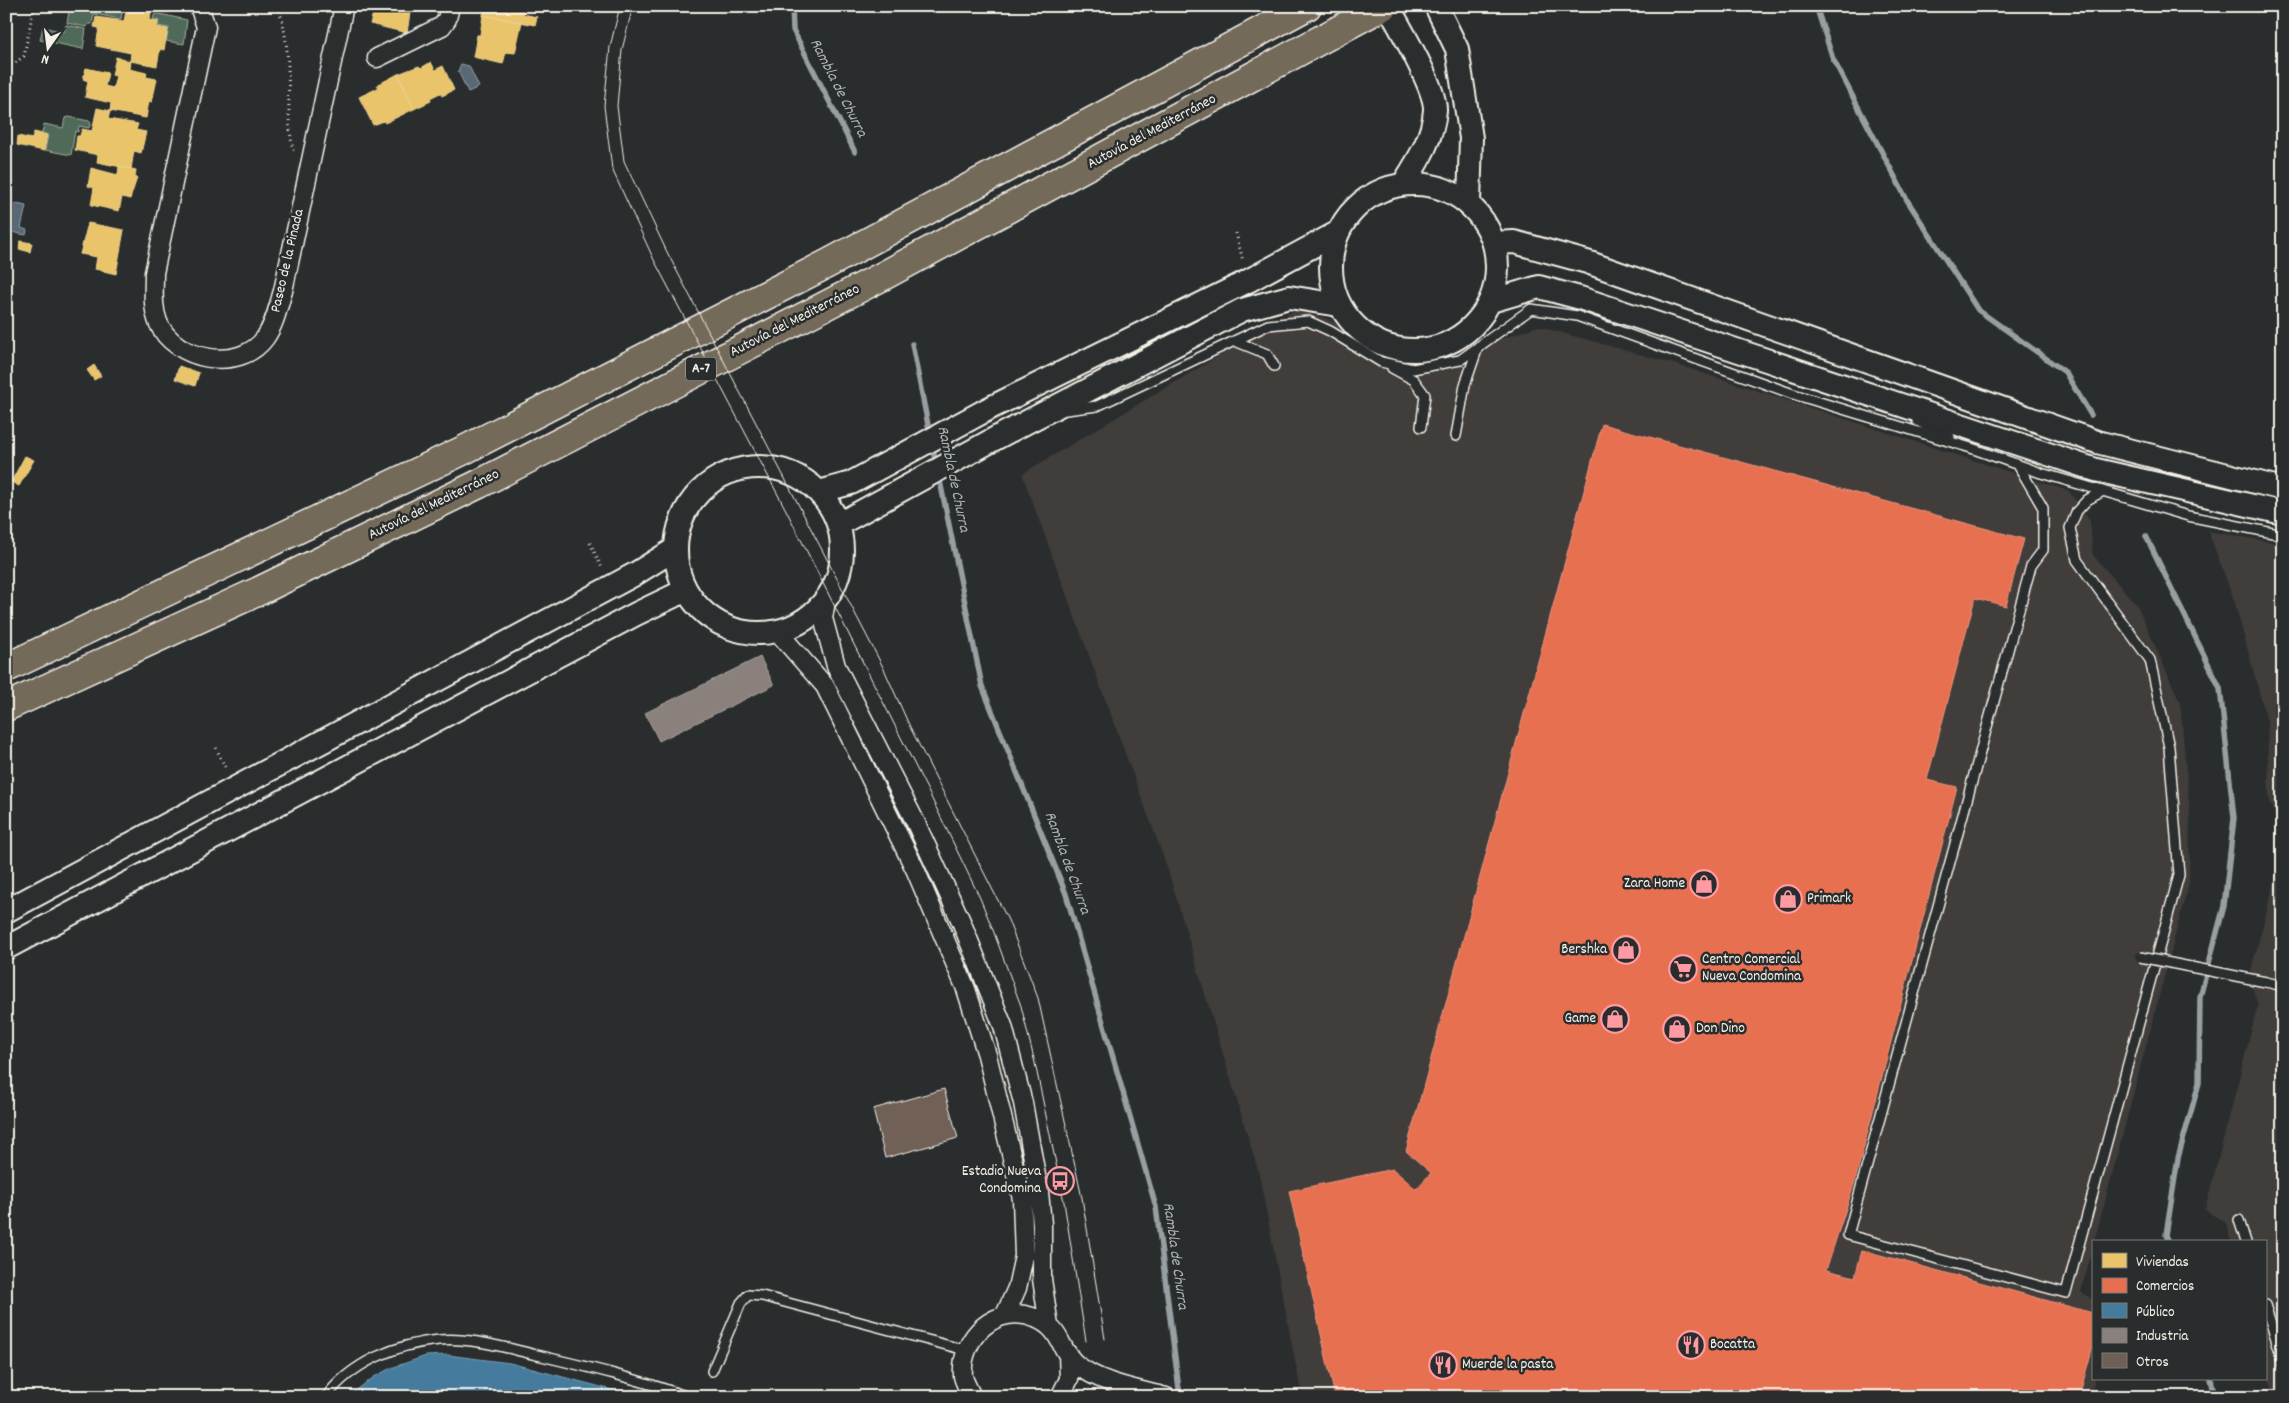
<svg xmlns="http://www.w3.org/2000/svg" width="2289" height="1403" font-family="Dekko,sans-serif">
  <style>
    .built { fill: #3f3c3a }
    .green { fill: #4f6a59; stroke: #a2aea0 }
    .water { fill: #596875; stroke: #979fa3 }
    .homes { fill: #e9c46a; stroke: #ecd290 }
    .shops { fill: #e76f51; stroke: #eb967e }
    .public { fill: #457b9d; stroke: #7a9eb4 }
    .industry { fill: #8a817c; stroke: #aaa39c }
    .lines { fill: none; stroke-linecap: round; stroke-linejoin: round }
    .stream { stroke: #979fa3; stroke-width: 5.5 }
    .building { fill: #6f6056; stroke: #f4f1e8 }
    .service-casing { stroke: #f4f1e8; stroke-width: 12 }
    .minor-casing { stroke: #f4f1e8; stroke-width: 21 }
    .tertiary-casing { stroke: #f4f1e8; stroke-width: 26 }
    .motorway-casing { stroke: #f4f1e8; stroke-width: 31 }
    .path { stroke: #f4f1e8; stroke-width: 3; stroke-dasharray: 1 4; stroke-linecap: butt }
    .service { stroke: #2a2d2e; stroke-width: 9 }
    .minor { stroke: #2a2d2e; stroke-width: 18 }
    .tertiary { stroke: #2a2d2e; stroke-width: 22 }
    .motorway { stroke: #736b5a; stroke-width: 28 }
    .tram { stroke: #f4f1e8; stroke-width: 1 }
    .service-bridge-casing { stroke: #f4f1e8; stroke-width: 12; stroke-linecap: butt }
    .service-bridge { stroke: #2a2d2e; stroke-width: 9 }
    .labels { text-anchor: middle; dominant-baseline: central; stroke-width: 5; stroke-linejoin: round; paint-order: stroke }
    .shield { fill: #2a2d2e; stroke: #b7b6b0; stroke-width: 1 }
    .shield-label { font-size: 14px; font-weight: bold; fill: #f4f1e8 }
    .street-label { font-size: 15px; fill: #f4f1e8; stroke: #2a2d2e }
    .poi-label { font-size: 15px; fill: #f4f1e8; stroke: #2a2d2e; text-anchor: start }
    .water-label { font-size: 16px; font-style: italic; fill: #aeb3b4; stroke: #2a2d2e }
  </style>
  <rect width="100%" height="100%" fill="#2a2d2e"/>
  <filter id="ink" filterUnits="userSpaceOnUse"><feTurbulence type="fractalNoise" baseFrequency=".02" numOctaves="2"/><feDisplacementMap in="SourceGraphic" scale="10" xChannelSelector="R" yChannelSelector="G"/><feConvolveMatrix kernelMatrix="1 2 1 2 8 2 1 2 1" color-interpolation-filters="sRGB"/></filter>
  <g filter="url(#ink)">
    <path class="built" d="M1295 310 1325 318 1403 350 1478 347 1538 326 1678 365 2069 491 2090 521 2093 555 2137 605 2180 702 2190 813 2189 883 2081 1292 2093 1299V1379H2095L2090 1397H1302L1259 1174 1166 864 1022 474Z
      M2208 531 2283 544V837L2269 798 2267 721 2234 600Z
      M2283 849V1397H2274L2265 1364V1242H2231L2226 1223 2205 1210 2258 1005 2249 978Z"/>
    <path class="green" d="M47 6H119L123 7 121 19 94 14 92 24H88L87 27 67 23 69 11Z
      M155 13 187 20 184 44 166 41 169 28 158 26 159 21 153 19Z
      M66 25 86 29 83 49 40 40 43 27 64 32Z
      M69 117 89 121 91 123 89 128 79 126 78 132 75 131 71 155 45 150 48 135 42 133 44 124 63 128 65 118Z"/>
    <path class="water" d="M461 64 469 66 479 87 468 92 458 71Z
      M12 203 26 206 21 228 27 230 26 235 6 231Z"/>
    <path class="homes" d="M127 6 151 11 150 20 158 21 157 27 168 29 164 50 160 49 157 66 130 61 131 53 96 46 99 28 94 27 96 17 124 21Z
      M375 6H411L407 33 370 24Z
      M485 6H524L523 14 537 17 535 25 483 15Z
      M483 15 522 22 515 53 506 52 503 64 473 57 477 35H480Z
      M116 57 130 61 129 69 147 73 146 77 157 79 152 102 149 101 146 118 110 111 111 103 85 97 88 81 83 79 86 68 108 73 105 86 113 88 116 76 112 75Z
      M431 62 435 70 443 66 454 90 442 96 440 93 430 98 431 101 414 109 398 74 419 66 421 68Z
      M398 74 414 109 385 123 384 121 373 125 359 97 378 88 377 85Z
      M97 108 110 111 108 119 138 124 136 130 146 132 141 153 134 151 131 169 97 162 98 155 75 150 77 136H80L82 129 92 131Z
      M34 132 47 135 44 151 17 145 18 136 32 139Z
      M119 166 136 170 135 177 137 178 130 199 122 197 119 211 91 205 94 188 88 186 91 168 118 175Z
      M88 223 124 230 116 274 95 269 97 257 80 254Z
      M20 241 32 243 30 252 19 249Z
      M94 365 101 376 94 380 87 370Z
      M179 366 199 373 195 386 175 379Z
      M25 456 34 460 19 486 11 482Z"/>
    <path class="shops" d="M1602 424 2024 539 2006 606 1975 598 1927 780 1957 787 1855 1181 1826 1270 1855 1277 1862 1250 2093 1313V1346L2079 1397H1335L1289 1191 1393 1169 1416 1189 1431 1173 1406 1151Z"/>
    <path class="public" d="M448 1355 510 1363 639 1397H347L374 1377 391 1368 426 1356Z"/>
    <path class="industry" d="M760 657 774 685 659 741 645 713Z"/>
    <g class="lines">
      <path class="stream" d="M792 6 793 30 855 152
        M1816 6 1833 59 1907 200 1978 310 2065 372 2091 415
        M912 344 930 435
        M932 444 936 465
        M939 476 982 686 1066 894 1156 1207 1180 1397
        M2146 536 2220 688 2234 818 2224 906 2200 997 2199 1083 2178 1158 2166 1235 2169 1242
        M2211 1379 2215 1397"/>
    </g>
    <path class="building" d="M944 1089 958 1138 885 1158 873 1109Z"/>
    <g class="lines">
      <defs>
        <path id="service" d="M1235 341 1267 354 1274 366
          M1392 368 1414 380 1425 395 1421 427
          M1066 410 1097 406 1268 325 1308 321 1330 331 1381 362 1413 369 1460 360 1531 309 1577 316 1793 394 1971 448 2041 473 2188 516 2283 535
          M1917 421 1950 437
          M1456 436 1465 385 1478 347
          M2018 465 2043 508V550L2031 566 1848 1235 2066 1293 2179 875 2169 747 2150 660 2077 560 2070 528 2077 511 2087 500 2103 491
          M2266 982 2283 986
          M2239 1220 2246 1242
          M2265 1305 2279 1348
          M2283 1336 2279 1348 2283 1365
          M712 1371 741 1303 748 1295 762 1296 965 1350
          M326 1397C352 1362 397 1344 439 1340 471 1337 506 1348 537 1355 588 1367 639 1379 688 1397"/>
        <path id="minor" d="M199 6 206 27 154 273C154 290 152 306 158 322 174 361 240 373 265 338 275 324 278 307 283 291L344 6
          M377 58 442 26 447 19 450 6
          M826 601 823 618 836 666 914 819 961 921 1003 1026 1023 1103 1039 1192 1042 1224V1279L1049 1326
          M777 631 825 686 915 869 966 989 987 1055 1022 1199 1024 1256 1017 1288 1005 1315
          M972 1397C969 1390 964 1382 963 1376 960 1337 996 1303 1035 1318 1064 1330 1058 1350 1077 1365 1102 1384 1136 1389 1166 1397
          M1060 1397 1069 1379 1068 1354"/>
        <path id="tertiary" d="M1388 6C1400 28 1436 88 1435 110 1433 138 1418 161 1404 183
          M1436 6 1457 49 1471 138 1469 203
          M1331 267a83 83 0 1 1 166 0a83 83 0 1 1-166 0Z
          M1495 243 1514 242 1587 262 2097 442 2283 489
          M1491 301 1539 287 1580 298 2096 470 2283 513
          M676 550a83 83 0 1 1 166 0a83 83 0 1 1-166 0Z
          M819 492 851 483 990 408 1248 281 1337 233
          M839 524 998 437 1242 310 1289 297 1339 305
          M6 911 635 574 675 549
          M6 948 636 614 686 590"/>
        <path id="motorway" d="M6 668 462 451 827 264 1307 6
          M6 707 259 591 479 484 883 276 1383 6"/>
      </defs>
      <use href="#service" class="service-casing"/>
      <use href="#minor" class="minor-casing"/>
      <use href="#tertiary" class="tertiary-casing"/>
      <use href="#motorway" class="motorway-casing"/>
      <path class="path" d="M278 6C290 41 288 77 289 113 289 126 291 138 293 151L295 152
        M6 65 14 64 24 56 34 6
        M1236 233 1243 261
        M590 543 602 568
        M216 748 226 769"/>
      <use href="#service" class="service"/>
      <use href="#minor" class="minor"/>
      <use href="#tertiary" class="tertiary"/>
      <use href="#motorway" class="motorway"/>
      <path class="tram" d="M620 6 610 47 604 106 612 169 654 260 786 510 930 795 980 898 993 930 1021 1006 1035 1063 1064 1202 1086 1341
        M633 6 622 50 617 106 624 161 667 252 884 669 910 727 1008 920 1038 998 1082 1198 1105 1339"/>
      <defs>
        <path id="service-bridge" d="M2140 957 2266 982"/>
      </defs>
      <use href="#service-bridge" class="service-bridge-casing"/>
      <use href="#service-bridge" class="service-bridge"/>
    </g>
  </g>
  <defs>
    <symbol id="shop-ring" viewBox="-11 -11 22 22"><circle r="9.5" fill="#2a2d2e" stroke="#ff9aa2" stroke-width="1.5"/><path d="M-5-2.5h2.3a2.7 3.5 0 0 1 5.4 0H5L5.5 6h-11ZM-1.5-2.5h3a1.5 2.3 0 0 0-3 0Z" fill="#ff9aa2"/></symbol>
    <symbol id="supermarket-ring" viewBox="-11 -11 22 22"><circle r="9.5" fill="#2a2d2e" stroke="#ff9aa2" stroke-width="1.5"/><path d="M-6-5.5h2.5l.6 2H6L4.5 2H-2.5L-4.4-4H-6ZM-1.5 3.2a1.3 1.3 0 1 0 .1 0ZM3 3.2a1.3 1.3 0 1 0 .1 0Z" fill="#ff9aa2"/></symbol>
    <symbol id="bus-ring" viewBox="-11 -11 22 22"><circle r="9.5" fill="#2a2d2e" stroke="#ff9aa2" stroke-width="1.5"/><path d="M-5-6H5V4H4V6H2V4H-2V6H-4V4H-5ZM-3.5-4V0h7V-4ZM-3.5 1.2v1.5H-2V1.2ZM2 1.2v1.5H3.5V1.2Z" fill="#ff9aa2"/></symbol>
    <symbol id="restaurant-ring" viewBox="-11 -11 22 22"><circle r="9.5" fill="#2a2d2e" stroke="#ff9aa2" stroke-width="1.5"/><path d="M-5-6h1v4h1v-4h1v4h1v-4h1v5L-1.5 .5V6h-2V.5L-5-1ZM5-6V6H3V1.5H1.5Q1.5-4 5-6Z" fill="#ff9aa2"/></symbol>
  </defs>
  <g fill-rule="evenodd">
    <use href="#shop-ring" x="1688" y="868" width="32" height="32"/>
    <use href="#shop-ring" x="1772" y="883" width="32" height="32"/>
    <use href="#shop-ring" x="1610" y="934" width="32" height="32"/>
    <use href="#supermarket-ring" x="1667" y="953" width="32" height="32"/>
    <use href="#shop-ring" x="1599" y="1003" width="32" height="32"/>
    <use href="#shop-ring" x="1661" y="1013" width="32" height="32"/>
    <use href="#bus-ring" x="1044" y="1165" width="32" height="32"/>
    <use href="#restaurant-ring" x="1675" y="1329" width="32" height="32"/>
    <use href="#restaurant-ring" x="1427" y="1349" width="32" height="32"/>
  </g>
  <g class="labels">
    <rect class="shield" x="686" y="357.5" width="30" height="23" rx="4"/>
    <g class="shield-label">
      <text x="701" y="369">A-7</text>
    </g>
    <g class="street-label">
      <text transform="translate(1152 132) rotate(-28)">Autovía del Mediterráneo</text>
      <text transform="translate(288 261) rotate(-77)">Paseo de la Pinada</text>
      <text transform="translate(795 321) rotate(-27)">Autovía del Mediterráneo</text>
      <text transform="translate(434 505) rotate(-26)">Autovía del Mediterráneo</text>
    </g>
    <g class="poi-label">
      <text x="1685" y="884" text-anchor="end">Zara Home</text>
      <text x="1807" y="899">Primark</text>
      <text x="1607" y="950" text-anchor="end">Bershka</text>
      <text x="1702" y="960">Centro Comercial<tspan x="1702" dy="17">Nueva Condomina</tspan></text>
      <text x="1596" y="1019" text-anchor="end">Game</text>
      <text x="1696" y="1029">Don Dino</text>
      <text x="1041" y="1172" text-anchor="end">Estadio Nueva<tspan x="1041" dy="17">Condomina</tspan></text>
      <text x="1710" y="1345">Bocatta</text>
      <text x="1462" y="1365">Muerde la pasta</text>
    </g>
    <g class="water-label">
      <text transform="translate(838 88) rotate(63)">Rambla de Churra</text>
      <text transform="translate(953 479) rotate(78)">Rambla de Churra</text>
      <text transform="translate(1067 863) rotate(70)">Rambla de Churra</text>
      <text transform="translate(1175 1256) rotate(82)">Rambla de Churra</text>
    </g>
  </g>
  <rect width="2289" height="1403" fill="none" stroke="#2a2d2e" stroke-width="25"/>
  <rect x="12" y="12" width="2264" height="1378" fill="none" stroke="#f4f1e8" stroke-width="2" filter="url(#ink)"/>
  <rect x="2092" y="1240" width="175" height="140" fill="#2a2d2e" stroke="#7b7b78"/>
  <rect x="2102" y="1253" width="25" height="15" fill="#e9c46a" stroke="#7b7b78"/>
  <text x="2136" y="1266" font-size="15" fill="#f4f1e8">Viviendas</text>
  <rect x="2102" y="1278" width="25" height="15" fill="#e76f51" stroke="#7b7b78"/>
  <text x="2136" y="1290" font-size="15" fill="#f4f1e8">Comercios</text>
  <rect x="2102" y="1303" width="25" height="15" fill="#457b9d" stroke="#7b7b78"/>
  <text x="2136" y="1316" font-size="15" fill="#f4f1e8">Público</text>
  <rect x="2102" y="1328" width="25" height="15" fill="#8a817c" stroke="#7b7b78"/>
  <text x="2136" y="1340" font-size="15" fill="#f4f1e8">Industria</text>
  <rect x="2102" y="1353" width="25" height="15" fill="#6f6056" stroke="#7b7b78"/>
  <text x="2136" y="1366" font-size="15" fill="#f4f1e8">Otros</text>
  <g transform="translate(48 48) rotate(194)" stroke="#2a2d2e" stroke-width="4" paint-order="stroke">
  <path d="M0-4L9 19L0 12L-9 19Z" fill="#f4f1e8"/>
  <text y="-8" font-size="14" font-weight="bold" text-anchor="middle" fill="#f4f1e8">N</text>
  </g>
</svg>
